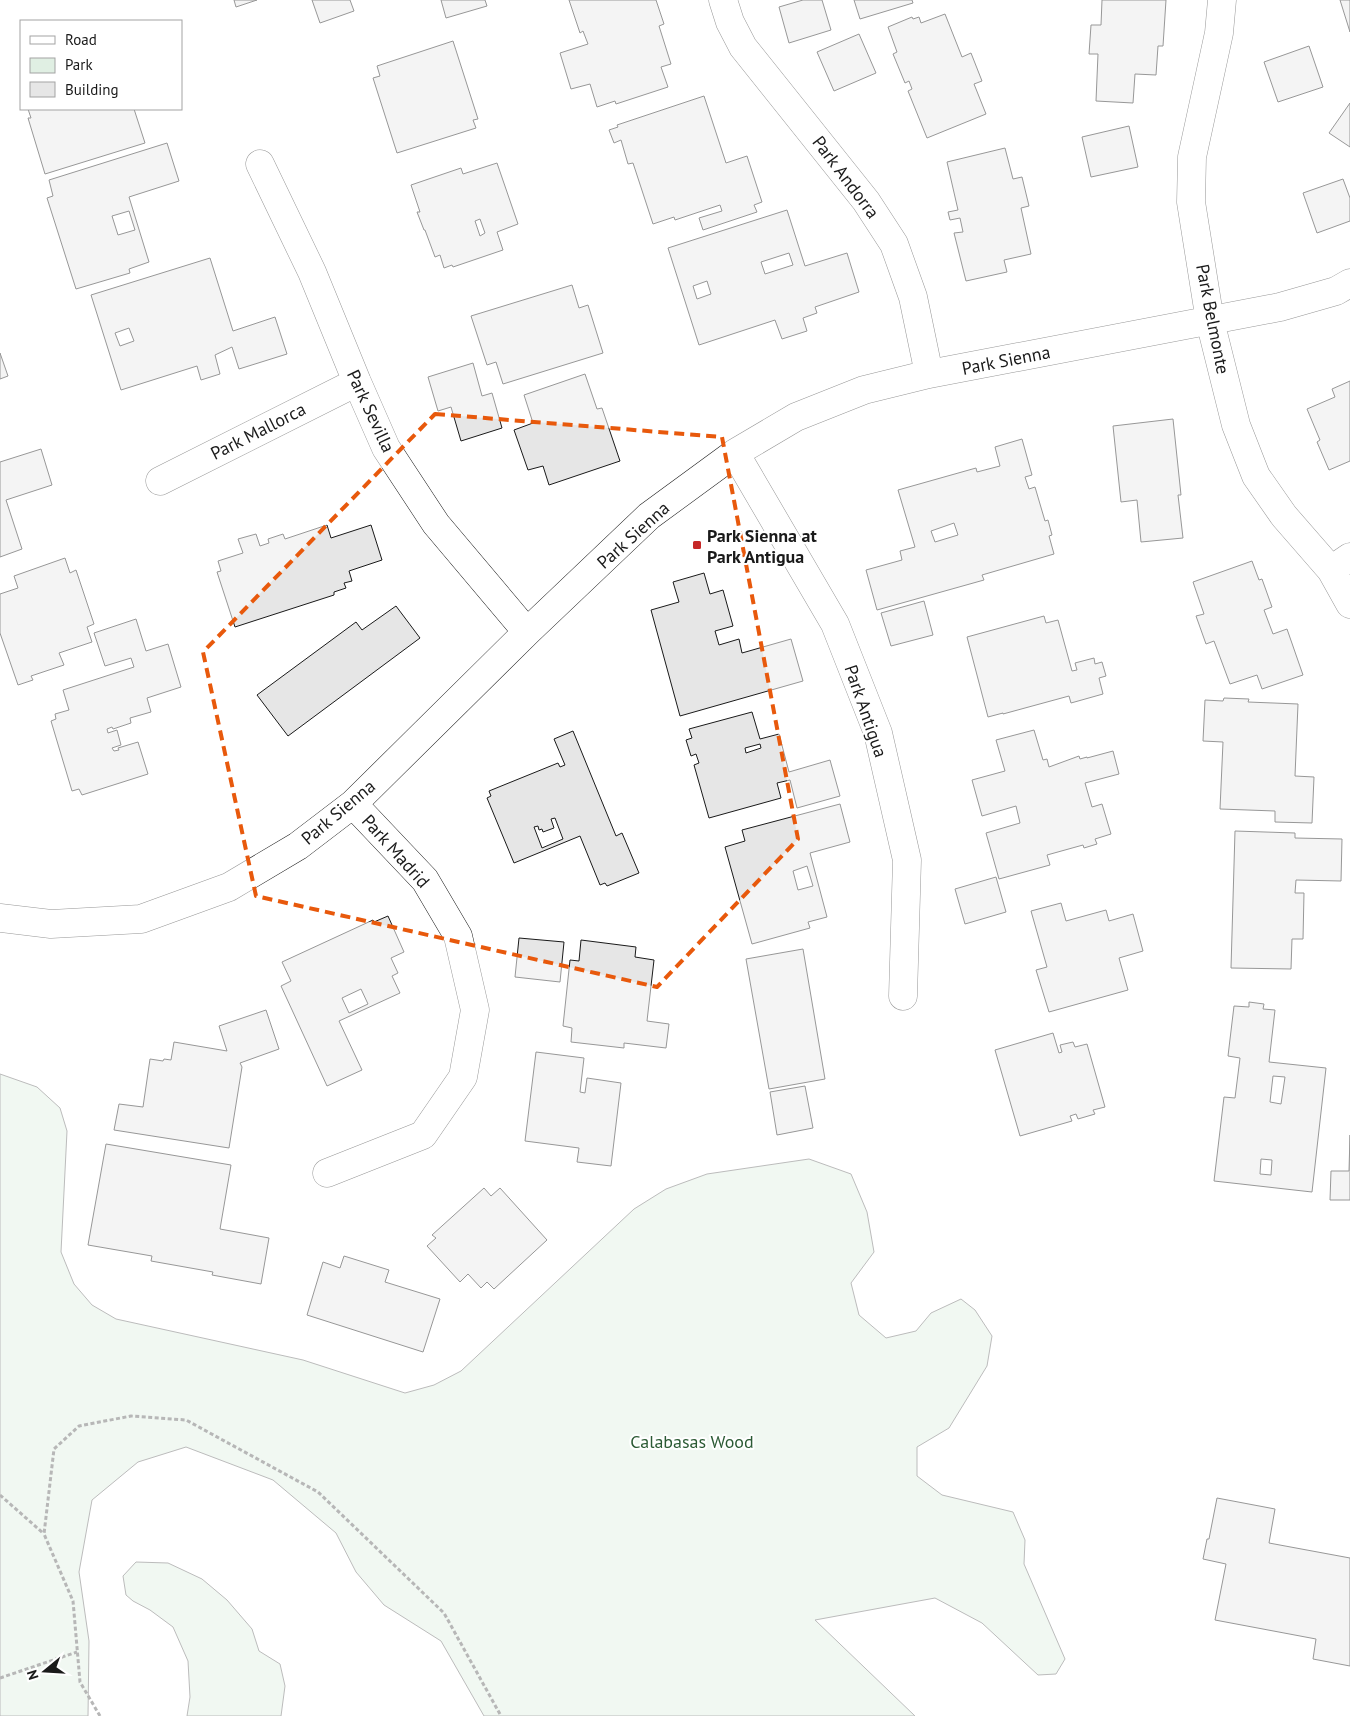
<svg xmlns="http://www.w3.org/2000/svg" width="1350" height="1716" font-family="'PT Sans',sans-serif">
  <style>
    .green { fill: #e0efe3; stroke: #6a6a6a }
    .building { fill: #e6e6e6; stroke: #1a1a1a; fill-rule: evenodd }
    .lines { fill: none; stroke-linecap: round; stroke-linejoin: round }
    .minor-casing { stroke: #1a1a1a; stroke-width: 29 }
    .path { stroke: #5f5f5f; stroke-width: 3; stroke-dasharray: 4 2.5; stroke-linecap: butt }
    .minor { stroke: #fff; stroke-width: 28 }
    .marked { fill: none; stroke: #e8590c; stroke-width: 4; stroke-dasharray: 10 6; stroke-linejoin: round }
    .poi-dot { fill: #c62828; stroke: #fff; stroke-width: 2 }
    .labels { text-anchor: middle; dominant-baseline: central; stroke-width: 4; stroke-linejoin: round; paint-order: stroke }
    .street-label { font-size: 18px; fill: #1a1a1a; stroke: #fff }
    .poi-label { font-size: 18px; font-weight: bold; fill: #1a1a1a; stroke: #fff; text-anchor: start }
    .park-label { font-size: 18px; fill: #2b5a34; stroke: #fff }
  </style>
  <rect width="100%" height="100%" fill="#fff"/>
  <path class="green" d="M0 1074 37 1087 60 1108 67 1131 61 1252 74 1284 92 1305 116 1319 303 1360 405 1393 434 1385 461 1371 634 1209 666 1189 707 1174 809 1159 851 1174 867 1212 874 1252 851 1283 859 1315 886 1338 916 1331 931 1313 961 1299 975 1310 992 1336 987 1366 949 1428 917 1447V1476L942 1495 1013 1512 1025 1540 1024 1564 1065 1659 1056 1674 1038 1675 982 1623 935 1598 815 1620 915 1716H484L441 1641 384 1605 356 1572 336 1533 273 1480 186 1447 138 1462 92 1500 79 1572 89 1641 88 1716H0Z
    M136 1562 168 1563 202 1579 227 1600 252 1629 259 1651 280 1664 285 1686 281 1716H187L190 1697 188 1661 173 1627 150 1610 133 1601 126 1595 123 1576Z"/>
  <path class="building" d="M234 0H257L236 7Z
    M312 0H350L354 11 320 23Z
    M441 0H485L487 6 446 18Z
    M569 0H656L664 24 659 26 671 64 661 67 668 87 616 104 615 101 597 107 590 84 571 89 560 53 588 44 583 31 580 33Z
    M803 0H822L831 30 789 43 779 7Z
    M854 0H912L913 3 860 19Z
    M1102 0H1166L1163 46H1158L1156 75 1135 74 1133 103 1096 101 1098 54H1089L1091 25H1101Z
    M1340 0H1350V32Z
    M945 14 962 57 971 53 982 81 974 84 986 114 927 138 908 91 912 89 909 81 905 83 893 54 897 52 888 27 912 17 913 19 919 17 921 23Z
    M859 34 876 73 834 91 817 52Z
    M453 41 478 119 473 120 476 128 397 153 373 78 380 76 377 66Z
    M1309 46 1323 87 1278 102 1264 62Z
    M704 96 726 163 747 156 762 202 754 205 757 212 703 230 699 218 722 211 720 205 675 220 674 217 653 224 633 163 628 164 621 140 614 143 609 130 618 127 617 125Z
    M1350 103V147L1329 133Z
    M28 109H134L145 143 45 174 28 118H31Z
    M1129 126 1138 167 1091 177 1082 137Z
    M167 143 179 181 129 197 149 262 129 269 130 273 76 289 47 198 53 196 49 180ZM129 211 135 230 118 235 112 216Z
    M1005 148 1013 179 1022 177 1029 206 1021 208 1031 254 1004 260 1007 272 966 281 954 233 963 232 960 218 950 220 948 212 958 210 947 162Z
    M497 163 518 224 497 232 503 250 453 267 452 265 444 268 440 255 435 257 425 230H424L417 212H420L411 185 461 168 463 174ZM480 219 485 233 480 236 475 221Z
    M1343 179 1350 198V221L1317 233 1303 193Z
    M787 210 805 266 847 253 859 292 815 307 817 313 803 318 807 331 782 339 775 320 699 345 668 248ZM789 253 793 265 765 274 761 262ZM707 281 711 294 697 299 693 286Z
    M210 258 233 331 275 317 287 354 239 369 232 347 215 355 220 374 201 380 197 366 121 390 91 295ZM129 328 134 341 120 346 115 333Z
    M572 285 579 308 588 305 603 353 503 384 496 362 487 365 471 316Z
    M0 353 8 376 0 379Z
    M473 363 482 396 492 393 502 428 461 441 451 407 438 411 428 377Z
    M585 374 597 409 602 408 620 461 549 485 543 466 528 470 514 430 533 423 524 395Z
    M1350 381V461L1329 470 1317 442 1320 440 1307 409 1335 397 1332 389Z
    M1173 419 1181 495H1178L1183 538 1141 542 1137 500 1121 502 1113 426Z
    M1022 439 1032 475 1025 477 1029 489 1035 487 1045 521 1048 520 1052 535 1049 536 1054 554 982 575 984 580 877 610 866 570 902 560 900 551 915 547 898 490 976 468 977 472 1000 466 995 447ZM954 523 958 535 935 542 931 531Z
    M41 449 52 485 6 500 22 549 0 557V462Z
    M327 525 331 538 371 525 382 560 349 571 352 581 344 583 346 588 334 592V595L235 627 217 572 221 571 218 561 243 553 238 539 256 534 260 546 269 543 268 539 283 534 285 539Z
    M65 558 70 573 76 570 94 624 87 627 92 642 59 653 64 665 31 676 33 680 18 685 0 633V594L18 588 14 576Z
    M1252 561 1259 580 1262 579 1272 607 1264 610 1273 634 1287 629 1303 675 1262 689 1257 675 1230 684 1214 641 1206 644 1196 616 1204 614 1193 582Z
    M704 573 710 594 723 590 733 626 715 631 719 645 739 639 742 653 791 639 803 681 680 716 651 610 679 602 673 582Z
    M924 601 933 635 891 646 881 613Z
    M396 606 420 638 288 736 257 695 356 622 362 630Z
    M1044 616 1046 623 1058 620 1072 671 1077 670 1075 663 1094 658 1095 664 1102 662 1106 676 1099 678 1103 694 1071 703 1069 696 1003 714V713L988 717 967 637Z
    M136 619 146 651 168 644 181 687 147 698 151 712 130 718 131 723 113 729 112 727 107 729 108 733 117 730 121 745 112 748 114 751 119 750 118 748 138 742 148 774 82 795 79 789 72 791 51 721 56 719 55 714 69 710 63 690 134 667 131 658 105 666 94 633Z
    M1224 698 1249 699 1248 702 1298 704 1295 776 1314 777 1312 823 1275 822V811L1220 809 1223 742 1203 741 1205 700 1223 701Z
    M752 712 760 739 779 734 789 772 830 760 840 796 797 808 790 780 777 783 781 798 709 818 694 765 699 763 696 754 691 756 686 740 692 738 689 729ZM760 744 761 748 746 753 745 748Z
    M1034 730 1043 760 1047 759 1049 767 1079 756 1080 759 1087 757V758L1113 751 1119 774 1085 783 1092 807 1102 804 1111 834 1095 839 1097 844 1084 848 1083 845 1047 855 1050 865 999 879 986 833 1020 823 1016 806 982 816 972 780 1005 771 996 740Z
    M573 731 616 836 622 833 639 873 607 886 605 883 600 885 580 836 514 863 487 798 491 796 489 791 558 763 560 767 565 765 554 739ZM555 818 563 839 542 848 534 827 538 826 539 830 542 829 543 832 554 828 551 819Z
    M840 804 850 842 810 853 827 917 808 922 810 928 752 944 725 847 745 841 742 830ZM807 866 813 886 798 890 793 871Z
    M1235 831 1295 833V838L1342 839 1341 881 1296 880 1295 893H1304L1303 939H1292L1291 969 1231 968Z
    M996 877 1006 912 965 924 955 889Z
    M1061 903 1066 921 1106 910 1109 921 1133 914 1143 951 1119 958 1128 990 1049 1012 1036 970 1047 967 1031 911Z
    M388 916 404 952 391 958 398 973 392 976 400 993 339 1021 362 1070 327 1086 281 986 291 981 282 962 373 920 374 922ZM361 989 368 1004 349 1013 342 998Z
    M519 938 564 942 560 982 515 977Z
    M581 940 636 947 635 957 654 960 647 1021 669 1024 666 1048 624 1043V1048L571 1042 572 1028 563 1026 570 960 579 961Z
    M803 949 825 1079 769 1089 746 959Z
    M1249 1002 1264 1004 1263 1009 1275 1010 1269 1062 1326 1068 1312 1192 1214 1181 1224 1097 1235 1098 1240 1058 1228 1056 1234 1006 1249 1007ZM1273 1076 1285 1077 1281 1104 1270 1102ZM1261 1159 1272 1160 1271 1175 1260 1174Z
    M266 1010 279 1049 240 1063 242 1067 229 1148 114 1130 119 1104 143 1107 150 1059 163 1061 164 1059 171 1060 174 1042 227 1051 219 1026Z
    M1053 1033 1059 1053 1062 1052 1060 1045 1073 1042 1075 1047 1087 1044 1105 1107 1093 1110 1095 1114 1078 1119 1076 1114 1070 1116 1072 1121 1020 1136 995 1050Z
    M536 1052 584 1058 580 1092 585 1093 587 1078 621 1083 611 1166 577 1162 579 1148 525 1141Z
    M805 1086 813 1128 777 1135 770 1092Z
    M1350 1135V1200H1330L1331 1171H1349Z
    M106 1144 231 1165 220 1229 269 1238 261 1284 212 1275 213 1272 151 1261 152 1256 88 1245Z
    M484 1188 491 1196 500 1188 547 1240 494 1289 487 1282 481 1288 468 1274 460 1282 427 1246 436 1238 432 1235Z
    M344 1256 389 1270 385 1282 440 1299 423 1352 307 1315 323 1262 340 1268Z
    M1217 1498 1275 1509 1269 1543 1350 1558V1666L1313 1659 1316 1639 1215 1620 1226 1564 1203 1559 1207 1539H1209Z"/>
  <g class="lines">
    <defs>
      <path id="minor" d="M723 0 730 22 743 47 866 201 894 244 913 297 929 374
        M1222 0 1219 33 1192 157 1191 202 1210 321 1236 425 1256 476 1284 516 1331 570 1350 604
        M260 164 312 272 357 382 386 448 436 524 527 632
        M735 453 835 624 878 733 907 860 903 996
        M160 481 357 382
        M1331 570 1350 557
        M0 918 51 924 141 919 229 887 298 846 353 804 527 632 649 516 735 453 796 417 864 390 929 374 1280 307 1336 291 1350 283
        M327 1173 423 1135 463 1077 475 1010 458 936 425 880 353 804"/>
    </defs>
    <use href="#minor" class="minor-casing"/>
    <path class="path" d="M0 1495 43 1533
      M0 1678 77 1652
      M100 1716 80 1682 73 1601 44 1534 54 1449 79 1426 131 1416 186 1420 318 1492 444 1613 501 1716"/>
    <use href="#minor" class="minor"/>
  </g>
  <path d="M0 0H1350V1716H0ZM435 414 722 437 798 839 657 987 256 896 203 652Z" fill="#fff" fill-opacity=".55" fill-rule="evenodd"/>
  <path class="marked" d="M435 414 722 437 798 839 657 987 256 896 203 652Z"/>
  <rect class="poi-dot" x="692" y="540" width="10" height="10" rx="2.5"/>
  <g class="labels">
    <g class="street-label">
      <text transform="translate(846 177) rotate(53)">Park Andorra</text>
      <text transform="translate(1213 319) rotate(79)">Park Belmonte</text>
      <text transform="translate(1006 360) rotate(-11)">Park Sienna</text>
      <text transform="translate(371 411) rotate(65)">Park Sevilla</text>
      <text transform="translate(258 431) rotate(-27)">Park Mallorca</text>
      <text transform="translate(633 535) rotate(-42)">Park Sienna</text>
      <text transform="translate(866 711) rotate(71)">Park Antigua</text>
      <text transform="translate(338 812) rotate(-40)">Park Sienna</text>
      <text transform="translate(396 851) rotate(48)">Park Madrid</text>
    </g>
    <g class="poi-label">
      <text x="707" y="535">Park Sienna at<tspan x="707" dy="21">Park Antigua</tspan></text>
    </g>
    <g class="park-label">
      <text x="692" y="1441">Calabasas Wood</text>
    </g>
  </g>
  <rect x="20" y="20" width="162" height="90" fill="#ffffff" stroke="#a3a3a3"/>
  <rect x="30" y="36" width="25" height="8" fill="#ffffff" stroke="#a3a3a3"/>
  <text x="65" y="45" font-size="15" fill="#1a1a1a">Road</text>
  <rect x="30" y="58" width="25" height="15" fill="#e0efe3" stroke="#a3a3a3"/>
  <text x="65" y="70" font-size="15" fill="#1a1a1a">Park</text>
  <rect x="30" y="82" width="25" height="15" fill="#e6e6e6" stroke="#a3a3a3"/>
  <text x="65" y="95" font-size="15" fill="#1a1a1a">Building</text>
  <g transform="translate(45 1671) rotate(252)" stroke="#ffffff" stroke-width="4" paint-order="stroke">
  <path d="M0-4L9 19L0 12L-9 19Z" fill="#1a1a1a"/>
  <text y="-8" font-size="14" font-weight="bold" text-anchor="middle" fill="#1a1a1a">N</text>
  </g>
</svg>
